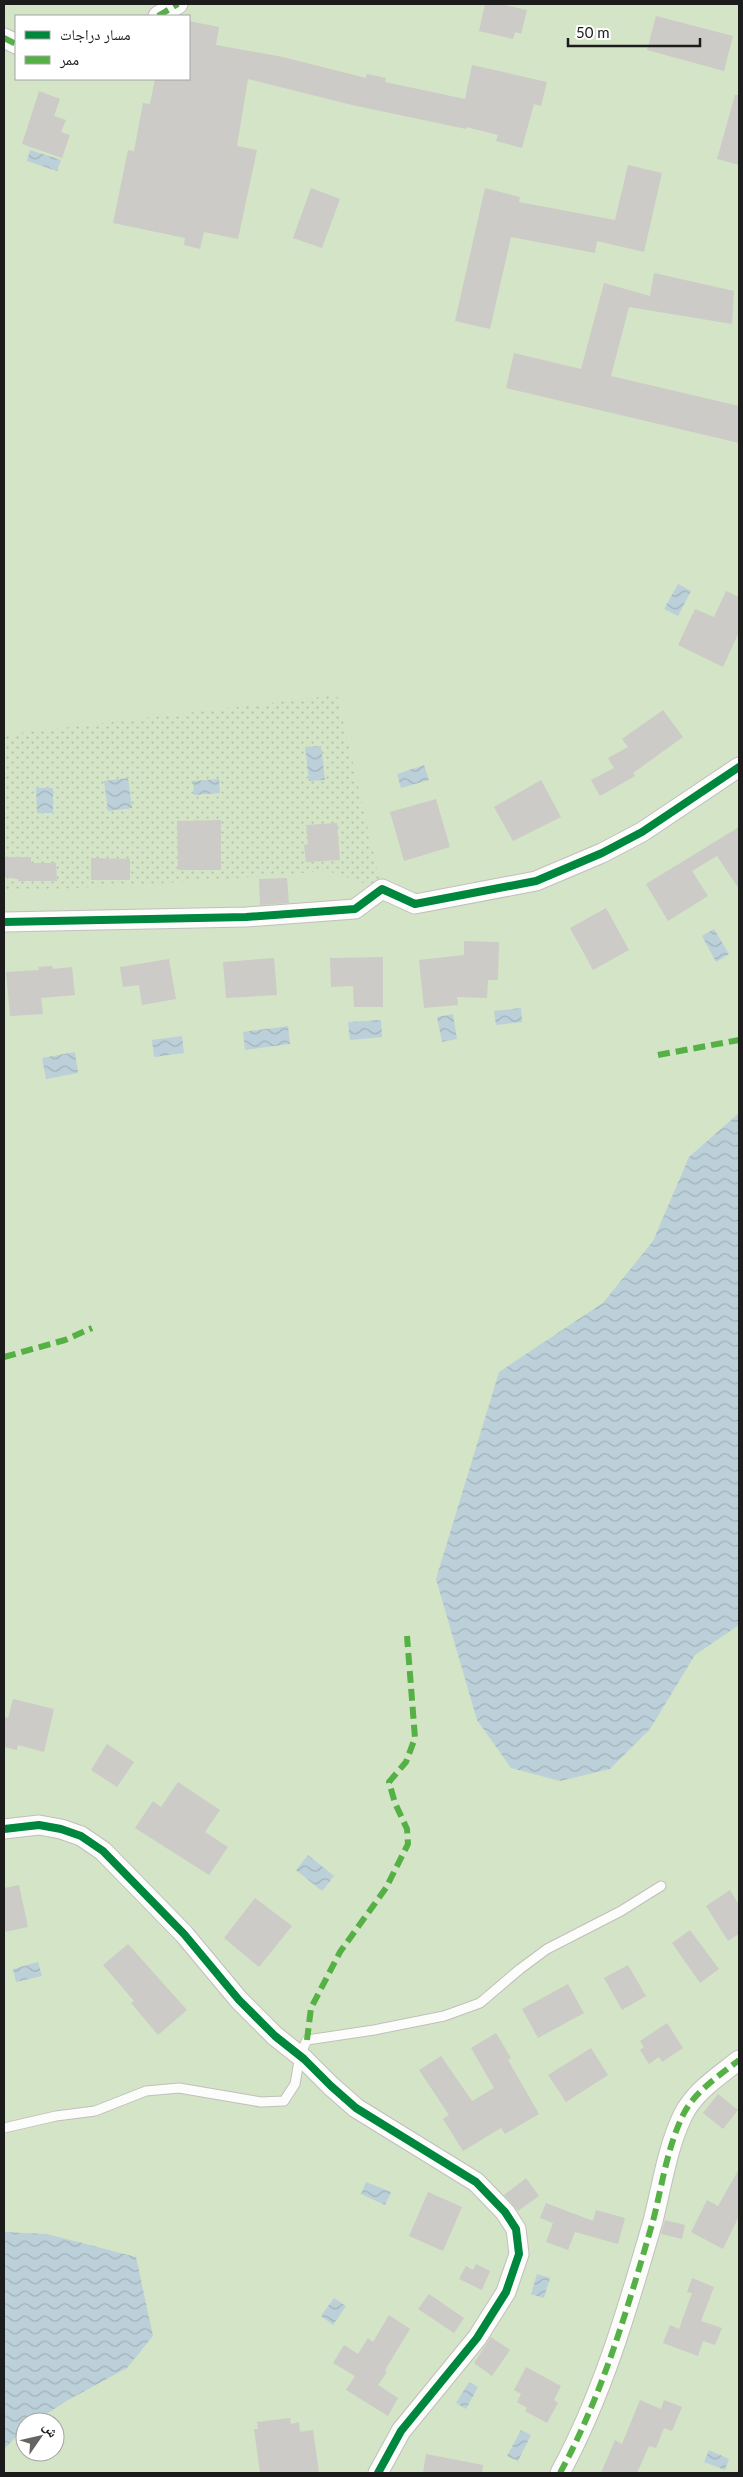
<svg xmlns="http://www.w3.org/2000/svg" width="743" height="2477" font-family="Lato,'Noto Naskh Arabic',sans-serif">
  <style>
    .grass { fill: #d4e4c6; fill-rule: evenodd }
    .garden { fill: url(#garden-dots) }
    .water { fill: url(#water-waves) }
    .building { fill: #cccbc7 }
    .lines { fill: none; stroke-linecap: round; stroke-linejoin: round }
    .service-casing { stroke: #c0bfbd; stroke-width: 11 }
    .minor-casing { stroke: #c0bfbd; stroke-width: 21 }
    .service { stroke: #fcfcfb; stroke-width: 9 }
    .minor { stroke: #fcfcfb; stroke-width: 19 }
    .quiet { stroke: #55b145; stroke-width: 6; stroke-dasharray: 12 6; stroke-linecap: butt }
    .cycleway-casing { stroke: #fff; stroke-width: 11 }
    .cycleway { stroke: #00873e; stroke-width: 8 }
  </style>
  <defs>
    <pattern id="garden-dots" width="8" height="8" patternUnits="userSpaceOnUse" patternTransform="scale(1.25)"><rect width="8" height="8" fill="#d4e4c6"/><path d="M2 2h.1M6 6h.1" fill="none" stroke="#b5c3aa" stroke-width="1.8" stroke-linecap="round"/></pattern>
    <pattern id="water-waves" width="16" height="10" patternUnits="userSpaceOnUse" patternTransform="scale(1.25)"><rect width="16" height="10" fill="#bcd0d9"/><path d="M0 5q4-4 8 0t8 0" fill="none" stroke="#a1b2ba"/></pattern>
  </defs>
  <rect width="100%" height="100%" fill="#eae9e4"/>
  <path class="grass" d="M4 4H739V2473H4ZM16 16H189V79H16ZM25 2422H55V2452H25Z"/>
  <path class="garden" d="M337 695 382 889 328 871 201 881 4 892V735Z"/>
  <path class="water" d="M30 150 61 160 57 171 27 161Z
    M678 584 691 591 678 616 664 609Z
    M321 746 325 780 309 781 305 747Z
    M424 765 429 780 401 788 397 774Z
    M128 778 132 808 108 811 104 781Z
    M219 779 220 793 194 795 193 781Z
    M36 788H53V813H37Z
    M714 929 729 954 716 962 702 936Z
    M521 1008 522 1022 496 1025 494 1011Z
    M453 1014 457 1039 442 1042 437 1017Z
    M381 1020 382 1037 350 1040 348 1022Z
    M288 1026 290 1044 245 1050 243 1032Z
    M182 1036 184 1053 154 1057 152 1040Z
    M75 1052 78 1073 46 1079 42 1058Z
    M739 1113V1625L695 1655 650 1729 610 1769 560 1781 511 1768 477 1720 436 1579 499 1372 603 1303 653 1241 689 1157Z
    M308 1855 334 1876 322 1891 296 1870Z
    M38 1962 42 1976 16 1982 13 1969Z
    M366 2182 391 2192 385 2205 361 2194Z
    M4 2232 47 2234 136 2257 153 2336 127 2368 68 2400 34 2422H25V2428L4 2449Z
    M537 2274 550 2278 544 2298 531 2294Z
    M334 2298 346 2306 333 2325 321 2316Z
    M469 2382 478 2387 466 2409 456 2403Z
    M521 2430 531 2435 518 2461 507 2456Z
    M709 2450 729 2459 725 2470 704 2462Z"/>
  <path class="building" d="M485 4H500L527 10 521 34 515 32 513 39 479 31Z
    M656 16 733 36 724 71 647 50Z
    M189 21 219 27 216 45 283 57 366 78 367 74 386 78 385 82 465 99 472 65 547 82 541 106 534 104 522 148 496 141 498 135 466 127V129L352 105 248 79 237 146 257 150 238 239 204 232 200 249 184 245 185 238 113 223 128 150 134 151 143 103 150 104 155 79H189Z
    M39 91 60 99 54 116 66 120 61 132 70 135 62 158 22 144Z
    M735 95H739V165L717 159Z
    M628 165 662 173 644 252 597 241 595 253 511 237 490 329 455 321 485 188 520 197 519 202 615 220Z
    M311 188 340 199 322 248 293 238Z
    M654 273 734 291 732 324 629 307 611 376 739 406V443L506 388 514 353 581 369 604 283 650 296Z
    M726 591 739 597V632L723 667 678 645 695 609 714 617Z
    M663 710 683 737 633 773 635 776 600 796 591 780 614 768 608 758 628 747 622 739Z
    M541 780 561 817 513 841 494 807Z
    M436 799 450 847 404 861 390 812Z
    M221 820V870H178L177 821Z
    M337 823 340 860 306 862 304 845 308 844 306 825Z
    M739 827V889L717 856 692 871 708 896 668 921 646 884Z
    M4 857H31V863H56L57 881H18V879L4 877Z
    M91 858 130 859V880H91Z
    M287 878 289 903 260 905 259 879Z
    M606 908 629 950 593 970 570 928Z
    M464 941 499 942 498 980H488L487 998 457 997 458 1005 424 1008 419 960 464 955Z
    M383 957V1007H354L353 986 331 987 330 958Z
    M274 958 277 995 226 998 223 962Z
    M169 959 176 999 142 1005 139 985 123 987 120 967Z
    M52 966 53 969 72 967 75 995 41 998 43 1014 10 1016 6 972 39 970 38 967Z
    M13 1699 54 1709 44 1752 18 1745 17 1750 4 1747V1717L8 1718Z
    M107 1744 134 1762 117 1787 91 1770Z
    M178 1782 220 1810 205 1832 228 1847 209 1875 135 1828 153 1801 161 1807Z
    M19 1885 28 1927 4 1932V1888Z
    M730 1890 739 1905V1934L728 1941 706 1906Z
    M255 1898 292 1926 259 1967 224 1938Z
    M690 1930 719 1969 700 1983 672 1943Z
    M128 1944 187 2010 158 2035 131 2003 134 2001 103 1965Z
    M628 1965 646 1996 622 2010 604 1978Z
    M568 1984 584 2013 538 2038 522 2009Z
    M667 2023 683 2048 662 2062 659 2057 649 2064 640 2050 644 2047 640 2041Z
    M496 2033 511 2058 508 2060 539 2114 505 2134 501 2128 463 2151 443 2119 449 2115 419 2070 441 2056 472 2101 494 2088 471 2048Z
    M591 2048 608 2075 566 2102 548 2075Z
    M718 2094 738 2110 723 2129 703 2113Z
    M739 2169V2216L723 2249 691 2232 707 2200 718 2206Z
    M526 2178 539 2196 518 2211 504 2195Z
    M428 2192 462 2207 443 2251 409 2236Z
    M546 2203 593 2221 596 2210 625 2218 618 2244 575 2232 568 2250 546 2242 553 2223 540 2218Z
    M665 2220 685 2225 682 2239 661 2234Z
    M476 2264 490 2271 482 2290 459 2279 466 2266 473 2270Z
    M692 2278 714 2287 701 2321 722 2328 715 2345 703 2341 698 2356 663 2343 670 2325 679 2329 692 2293 687 2292Z
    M429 2294 464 2318 454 2333 418 2309Z
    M389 2315 410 2329 385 2370 387 2372 378 2385 398 2398 388 2416 346 2390 355 2376 333 2363 344 2345 358 2354 368 2338 373 2342Z
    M491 2337 510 2350 492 2376 474 2363Z
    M526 2367 561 2386 554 2400 558 2403 547 2423 525 2411 527 2408 517 2402 521 2394 514 2390Z
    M640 2400 661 2409 664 2400 682 2407 672 2431 664 2428 656 2448 649 2446 637 2473H601L615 2440 622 2444Z
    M290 2418 291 2424 299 2422 300 2432 313 2430 319 2473H260L254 2429H258L257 2422Z
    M426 2454 483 2465 482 2473H423Z"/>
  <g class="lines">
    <defs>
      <path id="service" d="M4 2128 56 2116 95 2111 146 2091 179 2088 261 2102 284 2101 295 2084 300 2055 307 2040 374 2030 444 2016 480 2003 520 1969 547 1949 621 1911 661 1886"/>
      <path id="minor" d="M158 16 178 4
        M4 38 16 44
        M4 922 246 917 355 909 382 889 415 904 536 881 602 853 642 832 739 767
        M4 1829 39 1825 61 1829 81 1836 103 1851 184 1934 239 2000 275 2036 304 2059 331 2086 356 2108 476 2182 505 2212 516 2229 519 2254 506 2292 477 2338 401 2431 378 2473
        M560 2473C603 2394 628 2307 653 2221 662 2186 667 2148 683 2115 695 2091 719 2076 739 2060"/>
    </defs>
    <use href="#service" class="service-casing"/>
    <use href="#minor" class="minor-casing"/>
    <use href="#service" class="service"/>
    <use href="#minor" class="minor"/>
    <path class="quiet" d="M158 16 178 4
      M4 38 16 44
      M658 1055 739 1040
      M4 1357 65 1340 92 1328
      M307 2040 311 2008 340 1952 386 1888 408 1844 407 1829 395 1803 389 1782 406 1762 415 1738 407 1636
      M560 2473C603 2394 628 2307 653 2221 662 2186 667 2148 683 2115 695 2091 719 2076 739 2060"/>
    <defs>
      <path id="cycleway" d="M4 922 246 917 355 909 382 889 415 904 536 881 602 853 642 832 739 767
        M4 1829 39 1825 61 1829 81 1836 103 1851 184 1934 239 2000 275 2036 304 2059 331 2086 356 2108 476 2182 505 2212 516 2229 519 2254 506 2292 477 2338 401 2431 378 2473"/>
    </defs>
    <use href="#cycleway" class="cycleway-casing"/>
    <use href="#cycleway" class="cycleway"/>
  </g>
  <rect width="743" height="2477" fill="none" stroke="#1c1c1c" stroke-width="10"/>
  <rect x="15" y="15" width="175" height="65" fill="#ffffff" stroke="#a4a4a4"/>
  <rect x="25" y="31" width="25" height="8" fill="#00873e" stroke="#a4a4a4"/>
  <text x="60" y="40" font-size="15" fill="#1c1c1c">مسار دراجات</text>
  <rect x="25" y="56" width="25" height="8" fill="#55b145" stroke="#a4a4a4"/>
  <text x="60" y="65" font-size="15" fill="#1c1c1c">ممر</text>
  <g transform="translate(40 2437) rotate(56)"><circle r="24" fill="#ffffff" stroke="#a4a4a4"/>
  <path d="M0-4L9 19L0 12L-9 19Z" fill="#646462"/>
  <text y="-8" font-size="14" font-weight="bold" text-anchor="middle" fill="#1c1c1c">ش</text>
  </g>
  <path d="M568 38v8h132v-8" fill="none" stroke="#1c1c1c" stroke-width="2.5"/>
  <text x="576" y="38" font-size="15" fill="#1c1c1c" stroke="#ffffff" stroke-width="4" paint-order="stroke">50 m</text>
</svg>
